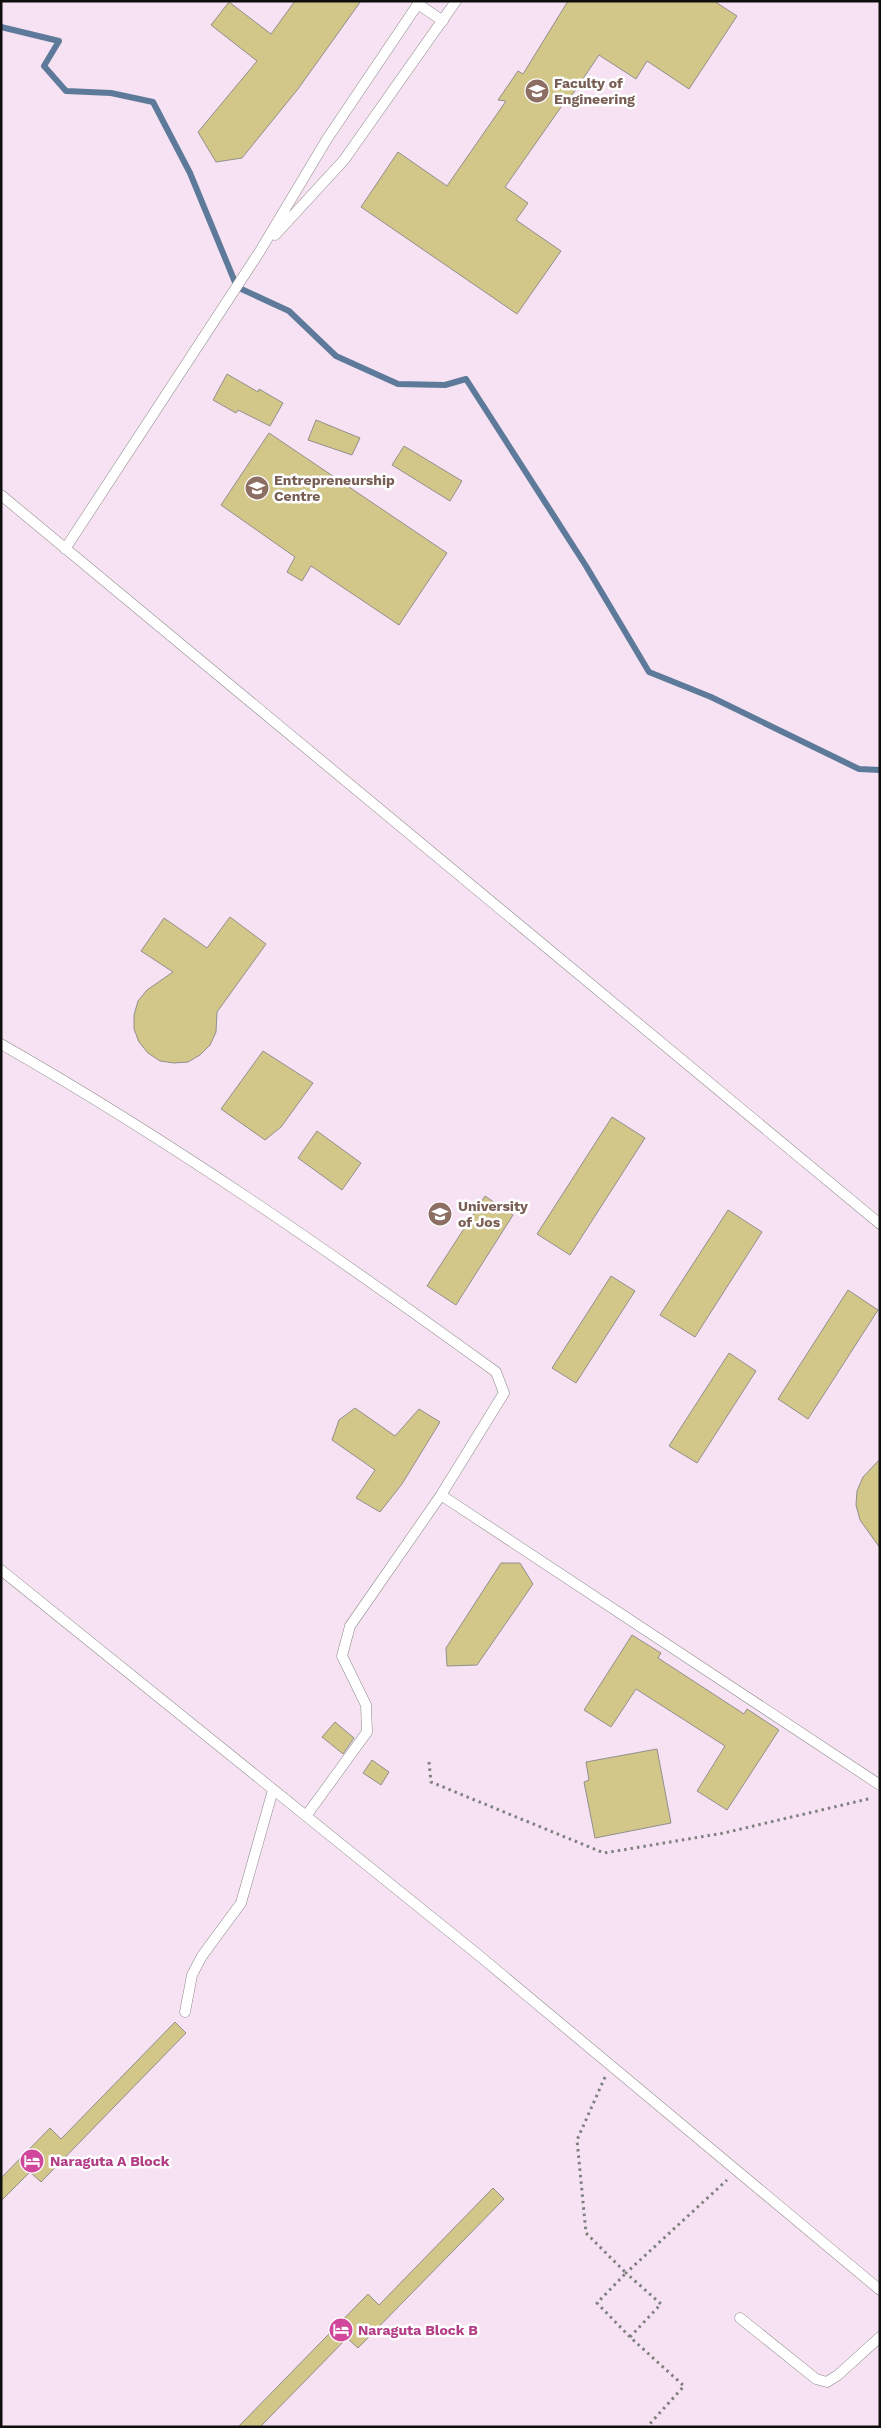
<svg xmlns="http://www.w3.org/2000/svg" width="881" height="2428" font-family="'Work Sans',sans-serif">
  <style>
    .education { fill: #f6e2f2 }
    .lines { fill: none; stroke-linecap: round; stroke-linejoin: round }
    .stream { stroke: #5e7a9a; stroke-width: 6 }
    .building { fill: #d2c689; stroke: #90908d }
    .service-casing { stroke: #8a8987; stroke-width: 11 }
    .path { stroke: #80807e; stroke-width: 3; stroke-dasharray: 2.5 4; stroke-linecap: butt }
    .service { stroke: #fff; stroke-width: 10 }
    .labels { text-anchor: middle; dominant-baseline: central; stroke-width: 5; stroke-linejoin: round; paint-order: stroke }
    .education-label { font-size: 14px; font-weight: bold; fill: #785e54; stroke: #fff; text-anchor: start }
    .hotel-label { font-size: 14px; font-weight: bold; fill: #b23c85; stroke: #fff; text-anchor: start }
  </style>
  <rect width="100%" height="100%" fill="#f3f3f0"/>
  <path class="education" d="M1 1H880V2427H1Z"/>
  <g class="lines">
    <path class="stream" d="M1 27 59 41 44 66 66 91 111 93 153 102 190 173 237 287 289 311 336 356 398 384 445 385 466 379 586 566 649 672 711 697 859 769 880 770"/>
  </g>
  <path class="building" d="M295 1H361L298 89 242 158 216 162 198 132 257 61 211 25 229 2 271 34Z
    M568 1H714L737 16 689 89 647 61 636 79 599 55 568 101 566 100 505 187 528 203 516 220 561 251 517 314 361 207 398 152 447 186 506 101 498 100 518 71 523 74Z
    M227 374 258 392 259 389 283 403 270 426 238 410 236 413 213 400Z
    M316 420 360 438 352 455 308 440Z
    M269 433 447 553 399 625 311 566 302 581 287 572 295 557 221 505Z
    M404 446 462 481 450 501 392 465Z
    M230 917 266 944 217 1012 216 1032 210 1045 200 1055 188 1062 174 1063 160 1061 148 1053 139 1042 134 1029V1015L138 1001 147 990 173 972 141 951 164 918 207 948Z
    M263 1051 313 1083 281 1127 265 1140 221 1109Z
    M612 1117 645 1138 570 1255 537 1234Z
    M317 1131 361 1163 342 1190 298 1158Z
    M485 1196 513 1215 456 1305 427 1286Z
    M728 1210 762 1232 695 1337 660 1315Z
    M611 1276 635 1291 576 1383 552 1368Z
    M848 1290 878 1310 808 1419 778 1399Z
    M729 1353 756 1371 697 1463 669 1446Z
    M355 1408 395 1436 419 1409 440 1422 402 1484 380 1512 356 1498 375 1470 332 1440 339 1420Z
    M880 1459V1548L860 1520 856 1505 857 1491 863 1477Z
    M501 1563H520L533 1584 477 1665 447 1666 446 1648Z
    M632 1635 661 1653 658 1658 744 1714 747 1709 779 1730 727 1810 697 1791 725 1746 636 1689 611 1727 584 1710Z
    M335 1722 354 1738 343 1754 322 1737Z
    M657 1749 671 1823 595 1838 584 1782 589 1780 586 1762Z
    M372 1760 389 1772 381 1785 363 1773Z
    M175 2022 186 2033 41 2182 30 2172 1 2201V2178L50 2128 61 2139Z
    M493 2188 504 2199 358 2348 347 2338 260 2427H238L368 2294 379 2305Z"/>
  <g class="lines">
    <defs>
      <path id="service" d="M418 4 443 21
        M275 235 344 160 456 1
        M1 495 880 1224
        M65 549 260 251 327 139 420 1
        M1 1044C173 1142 336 1256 496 1372L504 1393 441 1495 350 1626 342 1656 366 1705 367 1732 306 1816
        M441 1495 880 1785
        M1 1570 476 1953 880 2290
        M185 2012 192 1975 202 1956 241 1903 273 1790
        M740 2318 816 2379 827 2382 838 2375 880 2337"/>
    </defs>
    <use href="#service" class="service-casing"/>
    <path class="path" d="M429 1762 431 1782 604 1853 724 1833 872 1798
      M605 2077 577 2140 586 2233 626 2273 597 2303 630 2337 684 2386 647 2427
      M630 2337 661 2304 626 2273 727 2180"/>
    <use href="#service" class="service"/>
  </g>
  <defs>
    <symbol id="university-disc" viewBox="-11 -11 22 22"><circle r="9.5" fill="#8d6e63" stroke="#fff"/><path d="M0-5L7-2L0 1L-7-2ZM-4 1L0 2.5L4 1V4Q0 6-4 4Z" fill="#fff"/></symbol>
    <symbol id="hotel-disc" viewBox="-11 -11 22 22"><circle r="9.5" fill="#d1479c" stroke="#fff"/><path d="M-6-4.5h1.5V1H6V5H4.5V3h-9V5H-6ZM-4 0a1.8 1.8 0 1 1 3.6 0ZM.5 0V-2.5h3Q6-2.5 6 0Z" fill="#fff"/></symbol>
  </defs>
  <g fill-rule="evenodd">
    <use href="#university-disc" x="523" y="77" width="28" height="28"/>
    <use href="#university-disc" x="243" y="474" width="28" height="28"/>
    <use href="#university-disc" x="426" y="1200" width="28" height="28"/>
    <use href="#hotel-disc" x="18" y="2147" width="28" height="28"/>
    <use href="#hotel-disc" x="327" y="2316" width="28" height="28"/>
  </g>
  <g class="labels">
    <g class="education-label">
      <text x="554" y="83">Faculty of<tspan x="554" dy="16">Engineering</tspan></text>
      <text x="274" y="480">Entrepreneurship<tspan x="274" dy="16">Centre</tspan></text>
      <text x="458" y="1206">University<tspan x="458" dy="16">of Jos</tspan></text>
    </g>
    <g class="hotel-label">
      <text x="50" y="2161">Naraguta A Block</text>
      <text x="358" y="2330">Naraguta Block B</text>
    </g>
  </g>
  <rect width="881" height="2428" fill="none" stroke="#0f0f0e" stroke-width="5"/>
</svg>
